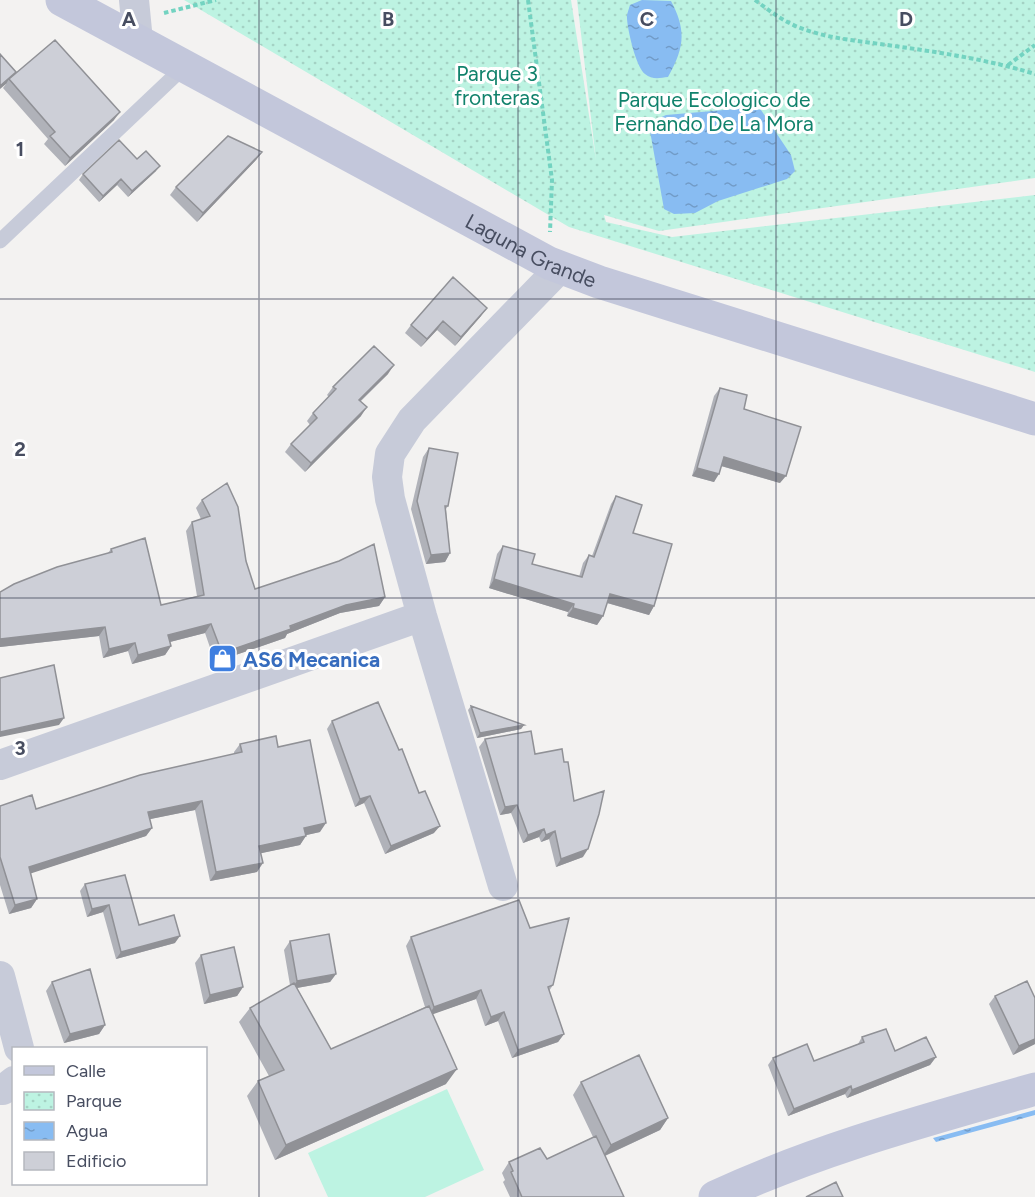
<svg xmlns="http://www.w3.org/2000/svg" width="1035" height="1197" font-family="Figtree,sans-serif">
  <style>
    .grass { fill: #bdf3e2 }
    .park { fill: url(#park-dots) }
    .water { fill: url(#water-ripples) }
    .lines { fill: none; stroke-linecap: round; stroke-linejoin: round }
    .path { stroke: #73d3c1; stroke-width: 4; stroke-dasharray: 4.5 3; stroke-linecap: butt }
    .service { stroke: #c7cbd9; stroke-width: 15 }
    .minor { stroke: #c7cbd9; stroke-width: 30 }
    .secondary { stroke: #c3c7db; stroke-width: 33 }
    .wall { fill: #b0b2b9 }
    .shaded-wall { fill: #909196 }
    .building { fill: #cdcfd7; stroke: #909196; stroke-width: 1.5 }
    .grid { fill: none; stroke: #474d60; stroke-width: 1.5; stroke-opacity: 0.55 }
    .labels { text-anchor: middle; dominant-baseline: central; stroke-width: 6; stroke-linejoin: round; paint-order: stroke }
    .park-label { font-size: 21px; fill: #11826c; stroke: #fff }
    .street-label { font-size: 21px; fill: #474d60; stroke: #fff }
    .shop-label { font-size: 21px; font-weight: bold; fill: #366cbe; stroke: #fff; text-anchor: start }
    .grid-label { font-size: 20px; text-anchor: middle; font-weight: bold; fill: #474d60; stroke: #fff; stroke-width: 6; stroke-linejoin: round; paint-order: stroke }
  </style>
  <defs>
    <pattern id="park-dots" width="8" height="8" patternUnits="userSpaceOnUse" patternTransform="scale(1.5)"><rect width="8" height="8" fill="#bdf3e2"/><path d="M2 2h.1M6 6h.1" fill="none" stroke="#a4d2c4" stroke-width="1.8" stroke-linecap="round"/></pattern>
    <pattern id="water-ripples" width="26" height="14" patternUnits="userSpaceOnUse" patternTransform="scale(1.5)"><rect width="26" height="14" fill="#88bcf2"/><path d="M2 4q2-2 4 0t4 0M15 11q2-2 4 0t4 0" fill="none" stroke="#719bc7"/></pattern>
  </defs>
  <rect width="100%" height="100%" fill="#f3f2f1"/>
  <path class="grass" d="M447 1089 484 1170 425 1197H328L308 1153Z"/>
  <path class="park" d="M184 0H571L596 160 577 0H1035V178L659 231 604 215 606 222 672 237 1035 195V372L569 227Z"/>
  <path class="water" d="M642 0 671 1C687 31 684 48 668 77 660 78 652 80 645 74 636 68 626 25 627 15 628 11 629 8 630 5Z
    M747 108 761 110 791 155 795 171 787 179 718 201 695 213 674 214 664 209 650 131 655 120 666 115Z
    M1035 1110V1115L936 1142 933 1138Z"/>
  <g class="lines">
    <path class="path" d="M528 0 552 180 550 232
      M755 0C771 12 787 24 806 30 832 39 860 41 887 45 937 52 986 59 1035 74
      M164 13 216 0
      M1008 65 1035 45"/>
    <path class="service" d="M0 241 185 66"/>
    <path class="minor" d="M134 0 138 41
      M0 765 422 616
      M503 886 422 616 390 499 387 477 390 454 412 420 561 267
      M0 976 19 1048
      M0 1090H3L14 1081"/>
    <g class="secondary">
      <path id="s1" d="M62 0 549 263 599 282 1035 419"/>
      <path d="M715 1197C818 1149 927 1120 1035 1089"/>
    </g>
  </g>
  <path class="wall" d="M0 54 13 76 114 120 65 166 44 144 48 139 3 88 6 84Z
    M262 152 256 160 197 222 170 195 176 187Z
    M137 159 156 171 128 197 117 185 99 202 79 180 83 174Z
    M481 316 455 346 437 330 421 347 405 333 411 325Z
    M388 374 361 401V416L305 472 285 452 291 444 310 425 307 421 313 413 329 397 327 395 333 387Z
    M720 388 744 409 780 483 721 466 714 482 692 476 714 396Z
    M429 448 448 506 446 509 450 553 445 562 426 564 411 509 423 457Z
    M616 496 633 533 654 606 649 615 607 603 603 616 597 625 567 616 568 612 489 588 497 554 503 546 532 564 579 577 583 563 589 555 592 556 611 504Z
    M202 500 246 561 255 589 385 597 379 606 340 613 287 634 285 638 215 662 205 633 170 642 171 646 165 655 132 664 128 651 103 658 99 636 0 647V592L108 553 111 549 161 605 197 596 186 531 192 522 201 519 196 508Z
    M471 706 524 725 521 729 477 738 468 710Z
    M332 721 399 750 419 793 434 833 385 854 364 803 355 807 327 729Z
    M485 739 535 754 583 857 556 867 549 839 541 842 539 837 523 843 511 813 500 815 479 747Z
    M240 744 278 747 320 832 306 835 300 845 261 853 257 872 210 881 195 810 150 819 152 828 146 836 30 873 37 899 31 908 9 914 0 885V806L36 809 234 754V752Z
    M85 884 139 925 175 943 116 959 103 912 87 917 80 891Z
    M411 937 553 985 549 991 564 1034 558 1042 512 1058 498 1021 485 1026 476 999 432 1014 446 1084 275 1160 247 1096 258 1081 269 1076 239 1022 250 1008 290 985 284 950 290 941 336 974 330 982 297 988 331 1049 425 1007 406 946Z
    M201 955 243 987 237 996 204 1004 195 963Z
    M52 982 105 1025 99 1034 64 1043 46 991Z
    M995 996 1035 998V1044L1013 1055 989 1004Z
    M862 1037 895 1051 936 1057 930 1065 847 1098 845 1094 788 1116 768 1065 773 1058 814 1061 858 1044Z
    M581 1082 668 1118 660 1130 605 1156 624 1197H510L503 1182 505 1180 502 1173 509 1162 547 1159 593 1137 573 1095Z"/>
  <path class="shaded-wall" d="M16 72 10 80 9 79 6 84 0 89V86Z
    M120 112 114 120 65 166 70 158Z
    M262 152 256 160 197 222 203 213Z
    M160 166 156 171 128 197 132 191Z
    M121 179 117 185 99 202 103 196Z
    M487 308 481 316 455 346 461 337Z
    M443 321 437 330 421 347 427 339Z
    M394 365 388 374 353 408 359 400Z
    M367 407 361 416 305 472 311 463Z
    M724 457 786 476 780 483 718 465Z
    M697 468 719 474 714 482 692 476Z
    M450 553 445 562 426 564 431 555Z
    M494 579 574 604 568 612 489 588Z
    M610 594 654 606 649 615 604 602Z
    M385 597 379 606 340 613 287 634 285 638 215 662 222 653 346 605Z
    M573 608 603 616 597 625 567 616Z
    M211 624 205 633 162 644 168 635Z
    M105 627 99 636 0 647V639Z
    M135 643 128 651 103 658 109 649Z
    M171 646 165 655 132 664 138 655Z
    M64 718 59 725 0 737V732Z
    M524 725 521 729 477 738 480 733Z
    M370 796 364 803 355 807 360 799Z
    M202 801 195 810 141 821 148 812Z
    M517 805 511 813 500 815 505 807Z
    M326 823 320 832 298 837 304 828Z
    M440 826 434 833 385 854 391 846Z
    M152 828 146 836 23 876 29 867Z
    M544 829 539 837 523 843 528 835Z
    M555 831 549 839 541 842 546 835Z
    M306 836 300 845 253 855 259 846Z
    M588 849 583 857 556 867 561 859Z
    M263 863 257 872 210 881 216 872Z
    M37 899 31 908 9 914 15 905Z
    M109 905 103 912 87 917 92 909Z
    M180 936 175 943 116 959 121 952Z
    M336 974 330 982 291 989 297 981Z
    M243 987 237 996 204 1004 210 995Z
    M481 990 476 999 428 1016 434 1007Z
    M504 1012 498 1021 485 1026 491 1017Z
    M105 1025 99 1034 64 1043 70 1034Z
    M564 1034 558 1042 512 1058 518 1050Z
    M1035 1039V1044L1013 1055 1019 1046Z
    M936 1057 930 1065 847 1098 852 1090Z
    M457 1069 446 1084 275 1160 286 1145Z
    M851 1086 845 1094 788 1116 794 1109Z
    M668 1118 660 1130 602 1157 611 1145Z"/>
  <path class="building" d="M55 40 120 112 70 158 50 136 55 132 9 79Z
    M0 54 16 72 0 86Z
    M228 136 262 152 203 213 176 187Z
    M119 140 137 159 146 151 160 166 132 191 121 179 103 196 83 174Z
    M453 277 487 308 461 337 443 321 427 339 411 325Z
    M374 346 394 365 359 400 367 407 311 463 291 444 317 418 313 413 336 389 333 387Z
    M720 388 747 395 744 409 801 427 786 476 724 457 719 474 697 468Z
    M429 448 458 453 448 506H445L450 553 431 555 417 501Z
    M227 483 238 507 246 561 255 589 339 561 374 544 385 597 346 605 290 626 291 629 222 653 211 624 168 635 171 646 138 655 135 643 109 649 105 627 0 639V592L14 584 57 567 112 552 111 549 145 538 161 605 204 595 192 522 210 516 202 500Z
    M616 496 642 505 633 533 672 544 654 606 610 594 603 616 573 608 574 604 494 579 503 546 535 554 532 564 582 577 589 555 594 557Z
    M54 665 64 718 0 732V678Z
    M378 702 399 750 402 749 419 793 425 791 440 826 391 846 370 796 360 799 332 721Z
    M471 706 524 725 480 733Z
    M531 731 535 754 562 749 564 762H568L574 801 604 791 599 814 588 849 561 859 555 831 546 835 544 829 528 835 517 805 505 807 485 739Z
    M276 736 278 747 310 740 326 823 304 828 306 836 259 846 263 863 216 872 202 801 148 812 152 828 29 867 37 899 15 905 0 857V806L32 795 36 809 140 775 242 752 240 744Z
    M125 875 139 925 174 915 180 936 121 952 109 905 92 909 85 884Z
    M519 900 530 928 569 918 553 985 548 987 564 1034 518 1050 504 1012 491 1017 481 990 434 1007 411 937Z
    M329 934 336 974 297 981 290 941Z
    M234 947 243 987 210 995 201 955Z
    M90 969 105 1025 70 1034 52 982Z
    M1027 981 1035 998V1039L1019 1046 995 996Z
    M294 983 331 1049 429 1006 457 1069 286 1145 258 1081 284 1070 250 1008Z
    M886 1029 895 1051 926 1037 936 1057 852 1090 851 1086 794 1109 773 1058 807 1044 814 1061 864 1042 862 1037Z
    M639 1055 668 1118 611 1145 581 1082Z
    M596 1136 624 1197H522L511 1172 513 1171 509 1162 540 1148 547 1159Z
    M836 1182 843 1197H806Z"/>
  <path class="grid" d="M259 0V1197M518 0V1197M776 0V1197M0 299H1035M0 598H1035M0 898H1035"/>
  <defs>
    <symbol id="shop-square" viewBox="-11 -11 22 22"><rect x="-9" y="-9" width="18" height="18" rx="4" fill="#3f7fe0" stroke="#fff"/><path d="M-5-2.5h2.3a2.7 3.5 0 0 1 5.4 0H5L5.5 6h-11ZM-1.5-2.5h3a1.5 2.3 0 0 0-3 0Z" fill="#fff"/></symbol>
  </defs>
  <g fill-rule="evenodd">
    <use href="#shop-square" x="206" y="642" width="33" height="33"/>
  </g>
  <g class="labels">
    <g class="park-label">
      <text x="497" y="73">Parque 3<tspan x="497" dy="24">fronteras</tspan></text>
      <text x="714" y="99">Parque Ecologico de<tspan x="714" dy="24">Fernando De La Mora</tspan></text>
    </g>
    <g class="street-label">
      <text stroke="none"><textPath href="#s1" startOffset="532">Laguna Grande</textPath></text>
    </g>
    <g class="shop-label">
      <text x="243" y="659">AS6 Mecanica</text>
    </g>
  </g>
  <g class="grid-label">
    <text x="129" y="26">A</text>
    <text x="388" y="26">B</text>
    <text x="647" y="26">C</text>
    <text x="906" y="26">D</text>
    <text x="20" y="156">1</text>
    <text x="20" y="456">2</text>
    <text x="20" y="755">3</text>
  </g>
  <rect x="12" y="1047" width="195" height="138" fill="#ffffff" stroke="#b5b8bf" stroke-width="1.5"/>
  <rect x="24" y="1066" width="30" height="9" fill="#c3c7db" stroke="#b5b8bf" stroke-width="1.5"/>
  <text x="66" y="1077" font-size="18" fill="#474d60">Calle</text>
  <rect x="24" y="1092" width="30" height="18" fill="url(#park-dots)" stroke="#b5b8bf" stroke-width="1.5"/>
  <text x="66" y="1107" font-size="18" fill="#474d60">Parque</text>
  <rect x="24" y="1122" width="30" height="18" fill="url(#water-ripples)" stroke="#b5b8bf" stroke-width="1.5"/>
  <text x="66" y="1137" font-size="18" fill="#474d60">Agua</text>
  <rect x="24" y="1152" width="30" height="18" fill="#cdcfd7" stroke="#b5b8bf" stroke-width="1.5"/>
  <text x="66" y="1167" font-size="18" fill="#474d60">Edificio</text>
</svg>
